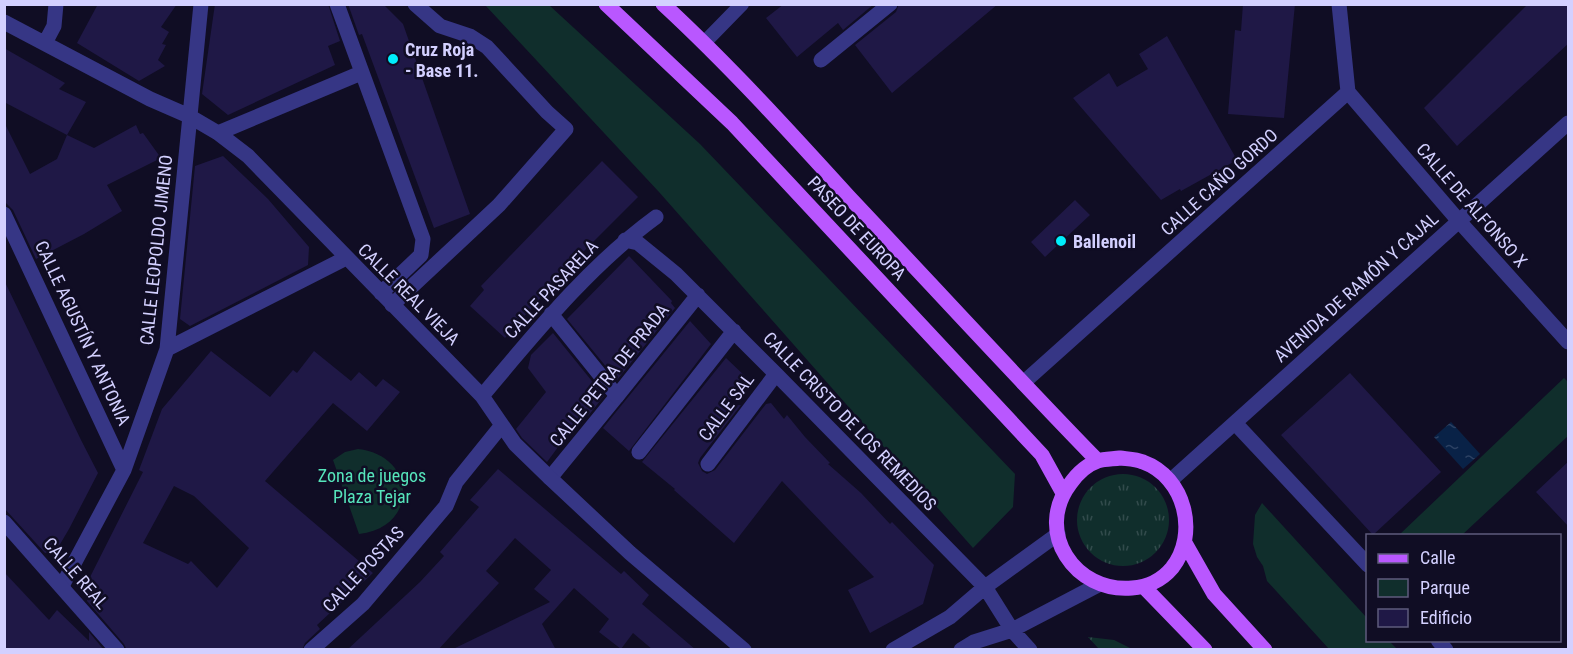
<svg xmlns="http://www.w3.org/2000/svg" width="1573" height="654" font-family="'Roboto Condensed',sans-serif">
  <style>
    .grass { fill: url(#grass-tufts) }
    .green { fill: #102e2c }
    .water { fill: url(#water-ripples) }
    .building { fill: #1f1846; fill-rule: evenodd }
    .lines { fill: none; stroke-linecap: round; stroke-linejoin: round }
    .service { stroke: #363685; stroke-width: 14 }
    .pedestrian { stroke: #363685; stroke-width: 15 }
    .minor { stroke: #363685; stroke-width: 15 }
    .tertiary { stroke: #363685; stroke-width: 15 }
    .primary { stroke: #b957ff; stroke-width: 15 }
    .poi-dot { fill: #00edfb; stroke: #100d24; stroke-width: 2 }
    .labels { text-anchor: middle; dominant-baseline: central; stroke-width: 5; stroke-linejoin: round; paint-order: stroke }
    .poi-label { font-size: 18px; font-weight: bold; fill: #d3d0ff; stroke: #100d24; text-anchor: start }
    .street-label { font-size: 18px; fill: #d3d0ff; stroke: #100d24 }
    .park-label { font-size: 18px; fill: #56e5bb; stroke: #100d24 }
  </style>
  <defs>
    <pattern id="grass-tufts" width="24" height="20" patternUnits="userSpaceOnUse" patternTransform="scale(1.5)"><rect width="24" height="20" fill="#102e2c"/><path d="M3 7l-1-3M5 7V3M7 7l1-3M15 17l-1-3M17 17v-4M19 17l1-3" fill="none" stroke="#324b4c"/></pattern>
    <pattern id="water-ripples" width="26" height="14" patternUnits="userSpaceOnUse" patternTransform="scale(1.5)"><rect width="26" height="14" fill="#092247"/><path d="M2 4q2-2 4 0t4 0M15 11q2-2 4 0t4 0" fill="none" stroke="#2c4163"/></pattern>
  </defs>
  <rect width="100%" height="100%" fill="#100d24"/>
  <path class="grass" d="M1077 520a46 46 0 1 1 92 0a46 46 0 1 1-92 0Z
    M1088 637 1114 640 1132 649H1099Z"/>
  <path class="green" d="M485 5H549L700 144 1015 474 1013 507 973 548 659 192Z
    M1564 378 1568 382V436L1462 535H1399Z
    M358 449C418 456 418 528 359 534L333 460 345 452Z
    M1262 503 1367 618 1368 640 1389 641 1397 649H1329L1267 581 1263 566 1257 557 1253 544 1255 515Z"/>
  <path class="water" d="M1451 422 1480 454 1463 469 1434 437Z"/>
  <path class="building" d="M98 4H177L161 27 169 32 162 44 166 45 158 60 165 66 139 81 77 43Z
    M215 4H328L340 41 328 46 335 65 228 115 202 94Z
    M348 4H383L403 24 470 214 434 228 362 34 359 35Z
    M784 4H874L843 30 838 23 797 57 766 18Z
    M899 4H998L892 93 855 45 896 12Z
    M1243 4H1295L1284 118 1228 114 1235 30 1241 31Z
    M1528 4H1569V43L1457 146 1424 108Z
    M1167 36 1237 160 1181 191 1180 189 1161 200 1073 98 1109 73 1117 87 1148 69 1139 54Z
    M4 48 65 83 59 89 86 102 67 135 4 102Z
    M4 122 30 174 57 159 67 135 94 148 136 125 140 134 143 133 161 158 107 185 122 211 84 234 36 259 13 210 4 201Z
    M223 156 268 199 309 247 308 265 190 326 180 319 195 166Z
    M602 161 638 197 568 267 505 338 470 306 484 290 481 286Z
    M1075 200 1090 215 1045 257 1031 242Z
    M629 256 672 301 671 303 675 308 617 380 567 319Z
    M4 280 81 440 98 473 69 529 56 551 45 553 4 508Z
    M690 321 711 344 629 451 603 428Z
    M553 333 604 396 588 416 584 412 547 462 522 438 516 429 546 392 528 368 531 355Z
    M211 351 270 397 293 370 297 373 314 351 351 381 359 372 376 387 383 379 400 392 367 431 333 403 265 481 373 573 317 625 320 629 305 643 302 650H127L124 644 87 601 86 585 143 472 139 470 162 409ZM174 486 194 496 249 548 217 588 191 561 188 564 143 543Z
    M726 358 747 378 725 406 741 405 700 458 698 463 702 471 707 474 715 470 766 404 771 403 784 419 787 415 805 437 830 463 828 464 861 493 890 524 892 522 934 565 923 604 870 633 848 590 874 577 782 481 734 543 674 490 675 489 642 462Z
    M1350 373 1441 472 1373 535 1281 435Z
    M1569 461V527L1536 492Z
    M498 469 621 574 624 571 649 595 642 604 696 650H653L633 633 621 649 599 632 609 619 574 588 542 624 556 650H451L550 602 534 589 551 570 515 538 486 571 499 583 438 650H347L420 582 444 556 440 552 479 507 470 500Z
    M4 572 49 620 57 610 89 641V632L104 650H4Z"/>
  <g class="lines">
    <path class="service" d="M704 43 742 4"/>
    <path class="pedestrian" d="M550 478 617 396"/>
    <path class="minor" d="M337 4 423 239 421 255 381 293
      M1339 4 1348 92
      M4 22 150 99 189 116 218 133 248 156 482 396 515 444 550 478 630 553 744 650
      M45 43 54 26 56 4
      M821 60 890 4
      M1348 92 1458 220 1568 342
      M218 133 361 73
      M4 214 124 470
      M625 240 638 243 676 274 776 374 985 587 1012 630 1030 650
      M392 305 499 205 566 129 547 112 487 47 470 36 440 26 415 4
      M551 314 617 396 698 295
      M167 349 346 258
      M1023 383 1348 92
      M482 396C536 332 589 266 656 217
      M1235 423 1368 565
      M639 452 734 331
      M708 464 776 374
      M1170 481 1568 123
      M62 586 124 470 167 349 201 4
      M1438 640 1446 650
      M311 650 363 604 446 506 456 482 502 425
      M893 650 950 617 985 587 1058 534
      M961 650 974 642 1012 630 1098 585"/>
    <path class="tertiary" d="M4 522 117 650"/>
    <path class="primary" d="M606 4 732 123 1042 455 1063 493
      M663 4C729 65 789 131 849 197 932 285 1013 374 1098 461
      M1120 458C1128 459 1136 459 1143 462 1185 477 1199 534 1172 568 1162 580 1147 587 1132 588 1075 593 1034 532 1070 484 1077 474 1086 465 1098 461 1104 459 1113 459 1120 458Z
      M1185 543 1214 594 1265 650
      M1144 587 1205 650"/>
  </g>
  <g class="poi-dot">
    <circle cx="393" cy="59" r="6"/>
    <circle cx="1061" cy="241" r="6"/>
  </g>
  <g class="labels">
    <g class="poi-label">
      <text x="405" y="49">Cruz Roja<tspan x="405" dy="21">- Base 11.</tspan></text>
      <text x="1073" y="241">Ballenoil</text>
    </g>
    <g class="street-label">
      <text transform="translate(1219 182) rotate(-42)">CALLE CAÑO GORDO</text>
      <text transform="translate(1472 205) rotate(49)">CALLE DE ALFONSO X</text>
      <text transform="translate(857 228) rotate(47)">PASEO DE EUROPA</text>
      <text transform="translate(156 250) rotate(-84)">CALLE LEOPOLDO JIMENO</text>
      <text transform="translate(1356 287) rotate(-42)">AVENIDA DE RAMÓN Y CAJAL</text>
      <text transform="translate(551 289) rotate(-47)">CALLE PASARELA</text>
      <text transform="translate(409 294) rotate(45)">CALLE REAL VIEJA</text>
      <text transform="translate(83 333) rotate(65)">CALLE AGUSTÍN Y ANTONIA</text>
      <text transform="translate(609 375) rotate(-51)">CALLE PETRA DE PRADA</text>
      <text transform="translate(726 407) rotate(-53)">CALLE SAL</text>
      <text transform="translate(850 421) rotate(46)">CALLE CRISTO DE LOS REMEDIOS</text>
      <text transform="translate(363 569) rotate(-47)">CALLE POSTAS</text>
      <text transform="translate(76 573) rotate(49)">CALLE REAL</text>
    </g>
    <g class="park-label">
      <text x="372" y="475">Zona de juegos<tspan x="372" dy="21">Plaza Tejar</tspan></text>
    </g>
  </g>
  <rect width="1573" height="654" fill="none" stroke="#d3d0ff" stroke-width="12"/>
  <rect x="1366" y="534" width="195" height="108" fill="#100d24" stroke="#5e5b7c" stroke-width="1.5"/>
  <rect x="1378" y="554" width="30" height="9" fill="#b957ff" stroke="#5e5b7c" stroke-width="1.5"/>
  <text x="1420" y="564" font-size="18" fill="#d3d0ff">Calle</text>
  <rect x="1378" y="579" width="30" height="18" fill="#102e2c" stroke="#5e5b7c" stroke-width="1.5"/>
  <text x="1420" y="594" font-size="18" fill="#d3d0ff">Parque</text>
  <rect x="1378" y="609" width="30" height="18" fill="#1f1846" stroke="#5e5b7c" stroke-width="1.5"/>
  <text x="1420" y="624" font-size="18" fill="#d3d0ff">Edificio</text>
</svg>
